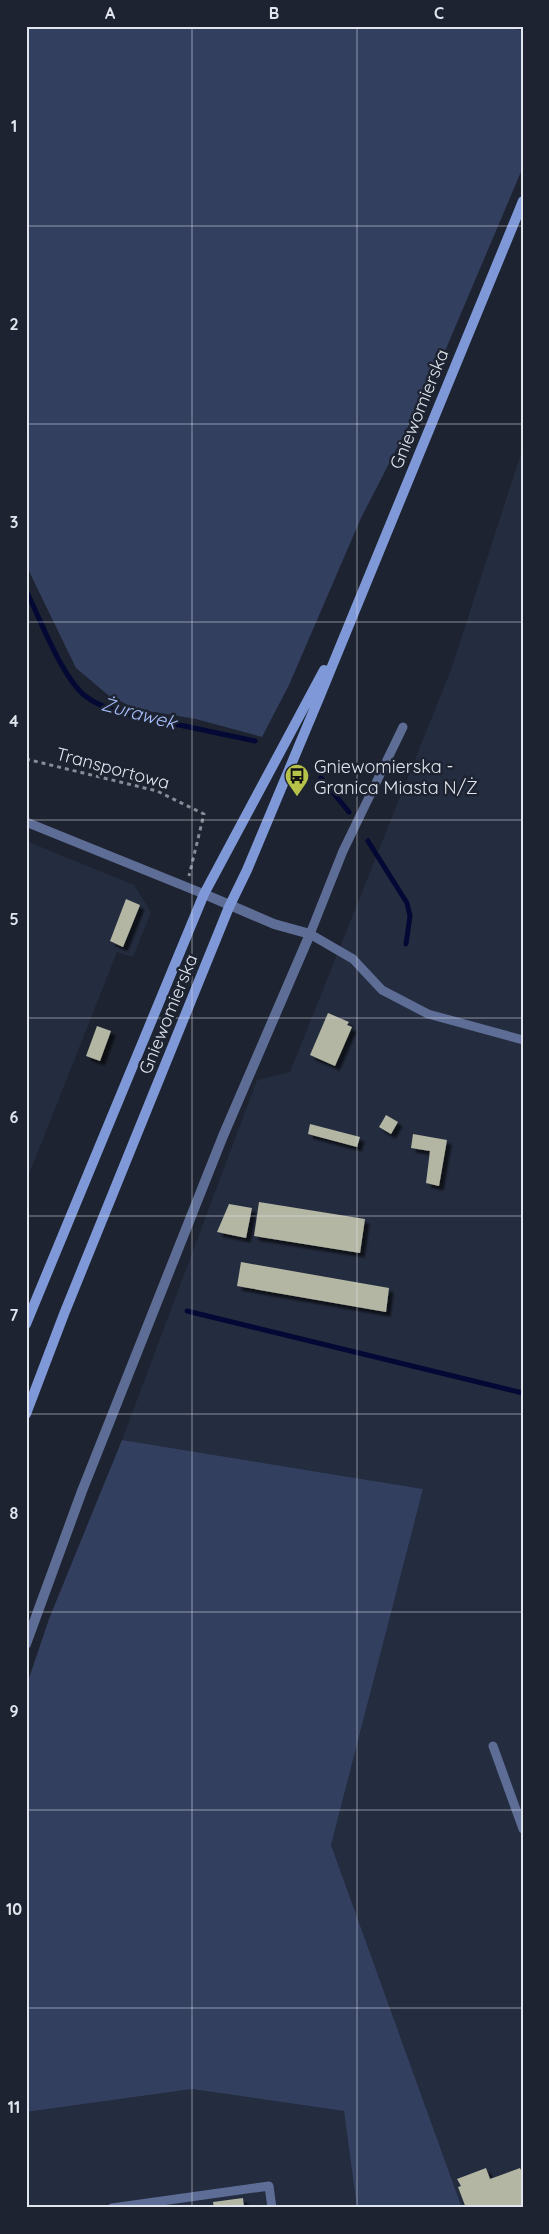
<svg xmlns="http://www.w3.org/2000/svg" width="549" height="2234" font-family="Quicksand,sans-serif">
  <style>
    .built { fill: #242c3f }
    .green { fill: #333f5f }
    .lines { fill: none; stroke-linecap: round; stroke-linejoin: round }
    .stream { stroke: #030934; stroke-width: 5 }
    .building { fill: #b3b6a3; filter: url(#shadow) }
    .path { stroke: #868b96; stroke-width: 3; stroke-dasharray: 4 4; stroke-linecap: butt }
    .lane { stroke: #5e6d95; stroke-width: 9 }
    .street { stroke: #5e6d95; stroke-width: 10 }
    .secondary { stroke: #7f98d7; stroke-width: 10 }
    .grid { fill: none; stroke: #e1e5ee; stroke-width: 1; stroke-opacity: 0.55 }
    .labels { text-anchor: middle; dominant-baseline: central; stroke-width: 5; stroke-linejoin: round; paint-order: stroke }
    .street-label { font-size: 18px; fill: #e1e5ee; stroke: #1d2330 }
    .poi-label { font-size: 18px; fill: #e1e5ee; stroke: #1d2330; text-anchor: start }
    .water-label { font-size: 19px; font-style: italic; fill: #a8c1fe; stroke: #1d2330 }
    .neatline { fill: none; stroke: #e1e5ee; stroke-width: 2 }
    .grid-label { font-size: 16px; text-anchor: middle; font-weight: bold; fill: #e1e5ee }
  </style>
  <defs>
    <filter id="shadow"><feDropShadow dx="4.5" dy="4.5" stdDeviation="1" flood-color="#0009"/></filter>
  </defs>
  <rect width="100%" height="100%" fill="#1d2330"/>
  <path class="built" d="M523 447V2208H462L331 1845 423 1489 122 1440 257 1080 290 1072 452 667Z
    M26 841 134 885 151 912 133 957 117 952 26 1182Z
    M192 2089 344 2111 357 2208H26V2112Z"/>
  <path class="green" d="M26 26H487L523 30V167L437 370 361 518 289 685 262 737 196 719 136 709 108 695 76 668 26 565Z
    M122 1440 423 1489 331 1845 462 2208H357L344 2111 192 2089 26 2112V1687L49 1619Z"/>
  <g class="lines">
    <path class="stream" d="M26 590C40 619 61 675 84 695 96 705 109 708 123 713L255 741
      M321 778 349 812
      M368 841 407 903 410 916 406 944
      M187 1311 523 1393"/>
  </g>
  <path class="building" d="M126 899 140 905 123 947 110 941Z
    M328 1013 349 1022 347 1025 352 1027 335 1066 310 1055Z
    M97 1026 111 1031 100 1061 86 1056Z
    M386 1115 398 1122 391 1134 379 1127Z
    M310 1124 360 1137 357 1147 308 1134Z
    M413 1134 447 1140 439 1186 426 1183 430 1151 411 1148Z
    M259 1202 365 1219 360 1253 254 1236Z
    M229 1204 252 1208 246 1238 217 1232Z
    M241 1262 389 1288 386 1312 237 1286Z
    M486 2168 490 2179 520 2168 523 2175V2205L517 2208H466L458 2187 461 2186 457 2179Z
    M243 2198 244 2208H214L213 2202Z"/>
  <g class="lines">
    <path class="path" d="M26 759 157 791 204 814 189 876"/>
    <path class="lane" d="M403 727 343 851 310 934 353 959 382 990 428 1014 523 1040
      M26 822 204 894
      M493 1746 523 1829
      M112 2208 269 2186 272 2208"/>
    <path class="street" d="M26 1644 82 1491 223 1136 310 934 274 924 204 894"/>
    <path class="secondary" d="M26 1324 204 894 324 670
      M26 1414 64 1314 229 907 247 870 319 698 523 201"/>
  </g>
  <path class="grid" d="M192 26V2208M357 26V2208M26 226H523M26 424H523M26 622H523M26 820H523M26 1018H523M26 1216H523M26 1414H523M26 1612H523M26 1810H523M26 2008H523"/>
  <defs>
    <symbol id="bus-pin" viewBox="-11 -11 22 30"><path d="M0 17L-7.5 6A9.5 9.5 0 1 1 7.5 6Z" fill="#b6c249" stroke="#1d2330"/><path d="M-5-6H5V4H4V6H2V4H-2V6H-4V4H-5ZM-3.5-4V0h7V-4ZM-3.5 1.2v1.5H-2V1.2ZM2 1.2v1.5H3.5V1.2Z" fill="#111"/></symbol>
  </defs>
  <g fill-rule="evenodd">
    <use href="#bus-pin" x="283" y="762" width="28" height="38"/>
  </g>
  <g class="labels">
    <g class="street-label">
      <text transform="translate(419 409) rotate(-68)">Gniewomierska</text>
      <text transform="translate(113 768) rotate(15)">Transportowa</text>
      <text transform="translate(168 1014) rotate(-68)">Gniewomierska</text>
    </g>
    <g class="poi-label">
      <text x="314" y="766">Gniewomierska -<tspan x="314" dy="21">Granica Miasta N/Ż</tspan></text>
    </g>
    <g class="water-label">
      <text transform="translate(139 713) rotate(15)">Żurawek</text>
    </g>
  </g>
  <rect width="549" height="2234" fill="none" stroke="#1d2330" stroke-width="55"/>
  <rect x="28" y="28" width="494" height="2178" class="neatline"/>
  <g class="grid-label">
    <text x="110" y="19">A</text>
    <text x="274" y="19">B</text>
    <text x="439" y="19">C</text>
    <text x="14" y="132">1</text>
    <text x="14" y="330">2</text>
    <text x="14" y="528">3</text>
    <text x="14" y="727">4</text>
    <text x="14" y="925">5</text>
    <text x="14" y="1123">6</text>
    <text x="14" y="1321">7</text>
    <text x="14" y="1519">8</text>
    <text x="14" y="1717">9</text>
    <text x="14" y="1915">10</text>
    <text x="14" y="2113">11</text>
  </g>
</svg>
